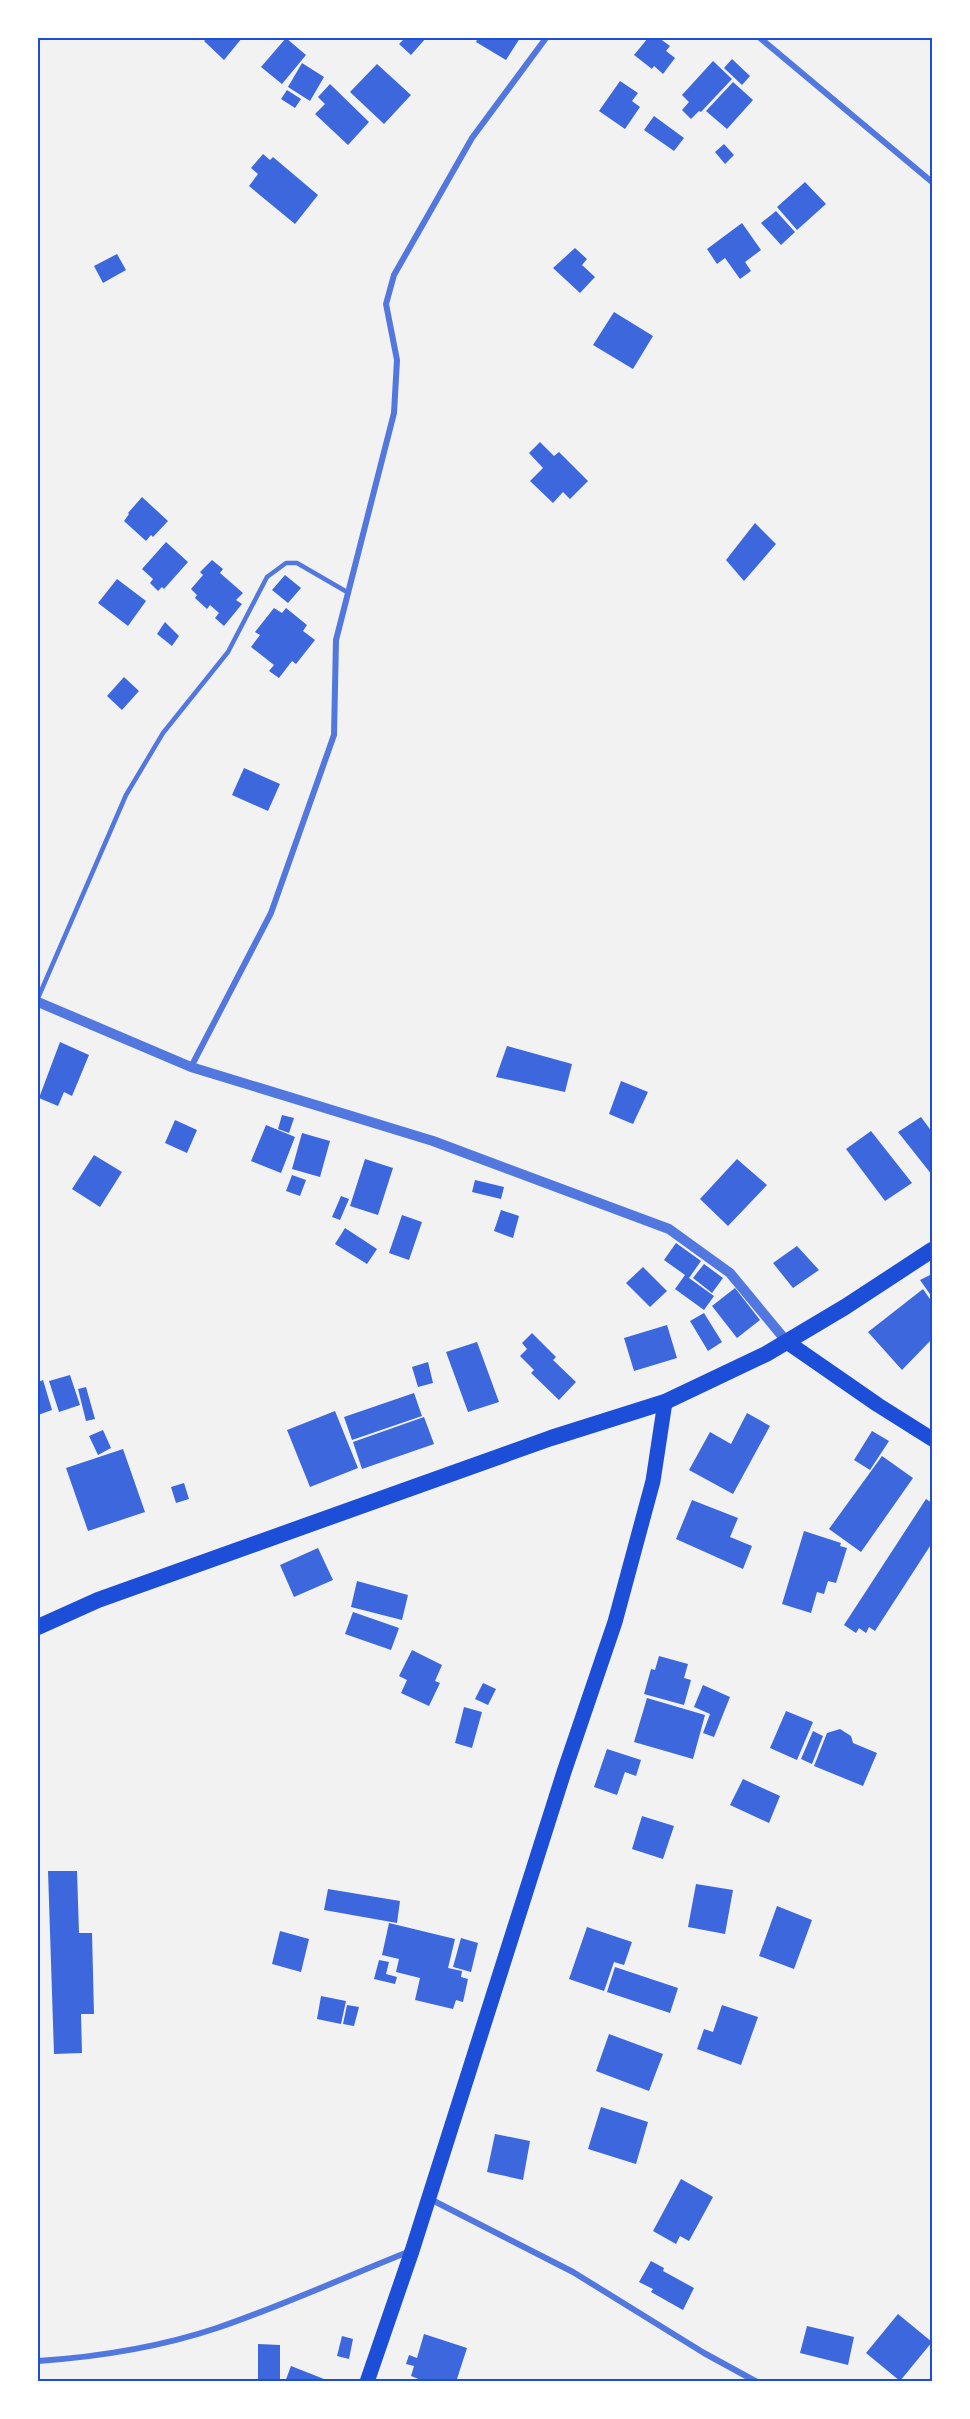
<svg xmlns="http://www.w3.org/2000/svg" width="970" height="2419" font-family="'PT Sans Narrow',sans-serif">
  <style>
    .building { fill: #3d67dc }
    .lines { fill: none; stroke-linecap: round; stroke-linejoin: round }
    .service { stroke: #5277de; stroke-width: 4.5 }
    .minor { stroke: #5277de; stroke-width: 6 }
    .tertiary { stroke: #5277de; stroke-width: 10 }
    .primary { stroke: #1d4ed8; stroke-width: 15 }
    .trunk { stroke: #1d4ed8; stroke-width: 16 }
    .neatline { fill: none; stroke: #1d4ed8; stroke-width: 2 }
  </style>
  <rect width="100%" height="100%" fill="#f2f2f2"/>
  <path class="building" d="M207 38H242L224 60 204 41Z
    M286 38 306 55 282 84 261 67Z
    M405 38H426L411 55 399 44Z
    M478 38H520L506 60 476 42Z
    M648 38H659L670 46 666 51 675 58 663 74 654 66 652 69 634 55Z
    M732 59 750 76 742 85 724 68Z
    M713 61 732 79 701 112 699 111 691 119 682 110 689 102 682 95Z
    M302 63 324 77 310 101 288 87Z
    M377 64 411 95 384 124 350 92Z
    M620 81 638 93 632 101 640 107 625 129 599 111Z
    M733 82 753 100 727 129 706 111Z
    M330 84 369 122 348 145 315 114 325 104 318 97Z
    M287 90 301 99 295 108 281 99Z
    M654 116 684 138 674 151 644 130Z
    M724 144 734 155 725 164 715 152Z
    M263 154 270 160 273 157 318 195 295 224 249 186 258 174 251 168Z
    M805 182 826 204 797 230 777 207Z
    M776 211 795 232 781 245 761 223Z
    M742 223 761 250 745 262 751 271 740 279 725 258 717 264 707 249Z
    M575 248 587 259 582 265 595 277 580 293 553 268Z
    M117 254 126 270 103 283 94 266Z
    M614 312 653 336 633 369 593 345Z
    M540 442 554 456 559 452 588 481 570 499 563 492 553 503 530 481 543 468 529 453Z
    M142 497 168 521 153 537 151 535 146 541 124 521 129 514 128 513Z
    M755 523 776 544 744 581 726 560Z
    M166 542 188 562 164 589 162 587 158 591 150 583 153 579 142 569Z
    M212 560 223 569 220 573 243 593 236 600 242 604 224 626 215 618 219 613 210 605 207 609 195 598 197 595 191 589 203 575 200 572Z
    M285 575 301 588 288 603 272 590Z
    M117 579 146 601 128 626 98 603Z
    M274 608 282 613 286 608 307 625 303 631 315 640 296 664 292 661 279 678 269 671 274 665 251 647 260 635 255 632Z
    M165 622 179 636 172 646 157 634Z
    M124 677 139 691 122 710 107 696Z
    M244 768 280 784 268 811 232 795Z
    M60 1042 89 1055 72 1096 64 1092 58 1106 39 1098Z
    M507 1046 572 1064 565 1092 496 1077Z
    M621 1081 648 1092 633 1124 609 1114Z
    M282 1115 294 1118 289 1133 278 1129Z
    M921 1117 932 1132V1175L898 1132Z
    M175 1120 197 1130 187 1153 165 1143Z
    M266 1125 295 1137 281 1173 251 1161Z
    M871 1131 912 1183 885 1201 846 1149Z
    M302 1133 330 1141 320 1177 292 1169Z
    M94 1155 122 1172 100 1207 72 1189Z
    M365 1159 393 1168 378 1215 350 1206Z
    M737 1159 767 1185 728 1226 700 1199Z
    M292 1175 306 1180 300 1196 286 1191Z
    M475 1180 504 1187 501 1199 472 1192Z
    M341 1196 349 1199 340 1220 332 1217Z
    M501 1210 519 1216 513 1238 494 1231Z
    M402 1215 422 1222 409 1260 389 1253Z
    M345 1228 377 1249 367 1264 335 1244Z
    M676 1243 701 1261 689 1278 714 1296 704 1310 675 1289 685 1275 664 1260Z
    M797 1246 819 1270 793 1288 773 1263Z
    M704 1264 723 1278 712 1293 693 1278Z
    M643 1267 667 1291 650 1307 626 1283Z
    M932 1274V1297L920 1280Z
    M735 1288 760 1320 737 1338 712 1306Z
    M923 1289 932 1302V1339L902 1370 868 1332Z
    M704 1313 722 1342 708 1351 690 1321Z
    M667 1325 677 1358 634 1371 624 1338Z
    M532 1333 556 1357 553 1360 576 1382 559 1400 531 1373 534 1370 520 1356 527 1349 522 1343Z
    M477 1342 499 1402 468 1412 446 1352Z
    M428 1362 433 1383 418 1387 412 1367Z
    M70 1375 80 1405 59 1412 49 1381Z
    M43 1380 52 1410 38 1415V1382Z
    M86 1387 95 1419 86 1421 78 1389Z
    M414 1393 422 1416 352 1440 344 1417Z
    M335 1411 358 1468 310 1487 287 1430Z
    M747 1413 770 1426 733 1494 689 1470 710 1432 731 1444Z
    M424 1417 434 1444 362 1469 353 1442Z
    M103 1430 111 1448 98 1455 89 1436Z
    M872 1431 889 1441 870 1470 854 1460Z
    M123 1449 145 1512 88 1531 66 1468Z
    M882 1456 913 1478 861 1552 829 1529Z
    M184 1483 189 1499 176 1503 171 1487Z
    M926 1499 932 1503V1543L875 1631 869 1627 866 1633 859 1628 856 1633 844 1625Z
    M692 1500 738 1518 730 1537 752 1546 743 1569 676 1539Z
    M804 1531 841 1543 840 1546 847 1548 836 1583 828 1581 824 1594 817 1592 811 1613 782 1604Z
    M318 1548 333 1580 294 1597 280 1565Z
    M357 1581 408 1595 402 1620 351 1607Z
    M353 1612 399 1628 391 1650 345 1634Z
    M412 1650 442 1665 435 1681 440 1683 429 1706 401 1693 407 1680 399 1676Z
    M659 1656 688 1664 684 1678 691 1680 684 1705 644 1694 651 1669 655 1670Z
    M483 1683 496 1689 488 1705 475 1699Z
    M703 1685 730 1697 714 1737 703 1733 710 1714 694 1707Z
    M647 1698 705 1715 693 1759 634 1742Z
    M464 1707 482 1712 472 1748 455 1743Z
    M786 1711 813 1722 797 1760 770 1748Z
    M840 1729 851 1736 853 1743 877 1753 863 1786 814 1766 827 1733Z
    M813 1731 823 1736 812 1764 801 1759Z
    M607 1749 641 1760 636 1776 625 1772 617 1795 594 1787Z
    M743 1779 780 1796 769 1823 730 1805Z
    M642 1816 674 1826 663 1859 632 1849Z
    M48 1871H77L79 1933H92L94 2014H81L82 2053 54 2054Z
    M696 1884 733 1890 725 1934 688 1927Z
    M328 1889 400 1901 397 1923 324 1910Z
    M777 1906 812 1920 794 1969 759 1956Z
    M389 1923 455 1939 448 1968 462 1971 461 1977 468 1979 463 2002 456 2000 453 2009 415 2000 420 1978 396 1972 399 1959 382 1955Z
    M587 1927 632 1942 624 1965 614 1962 604 1991 569 1979Z
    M280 1931 309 1939 301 1972 272 1964Z
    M461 1938 478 1943 471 1972 453 1967Z
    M379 1960 389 1962 386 1974 397 1977 395 1984 374 1979Z
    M615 1967 678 1988 670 2013 607 1992Z
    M321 1996 346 2001 341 2024 317 2019Z
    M347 2005 359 2007 354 2026 343 2024Z
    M722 2005 758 2017 741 2065 697 2049 704 2029 713 2032Z
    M609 2034 663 2054 649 2091 596 2071Z
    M601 2107 648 2122 636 2164 588 2149Z
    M495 2134 530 2141 523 2180 487 2172Z
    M681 2179 713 2197 689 2241 680 2236 676 2244 653 2231Z
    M651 2261 664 2268 663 2271 694 2288 683 2310 651 2292 653 2289 639 2282Z
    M898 2314 932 2342 900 2381 866 2353Z
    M807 2326 854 2337 848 2365 800 2353Z
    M424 2334 467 2348 456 2382H426L411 2376 414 2366 406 2364 409 2355 417 2358Z
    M342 2336 353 2339 349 2359 337 2356Z
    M258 2344 280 2345V2382H258Z
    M291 2366 324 2379 322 2382H285Z"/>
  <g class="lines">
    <path class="service" d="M38 998 126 795 163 733 228 652 267 577 286 563H297L347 592"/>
    <path class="minor" d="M760 38 932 182
      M191 1067 271 913 334 735 336 640 394 413 397 360 386 304 394 275 472 138 546 38
      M430 2199 573 2272 704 2353 757 2382
      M38 2361C97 2357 160 2347 217 2328 282 2306 345 2277 408 2252"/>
    <path class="tertiary" d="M38 1002 191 1067 433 1141 669 1229 730 1273 787 1342"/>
    <path class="primary" d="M787 1342 878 1405 932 1439
      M367 2382 412 2251 564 1772 615 1622 653 1481 665 1402"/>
    <path class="trunk" d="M38 1627 98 1600 551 1438 665 1402 766 1354 845 1307 932 1250"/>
  </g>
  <rect width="970" height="2419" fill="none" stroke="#ffffff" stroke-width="78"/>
  <rect x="39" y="39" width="892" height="2341" class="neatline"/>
</svg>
